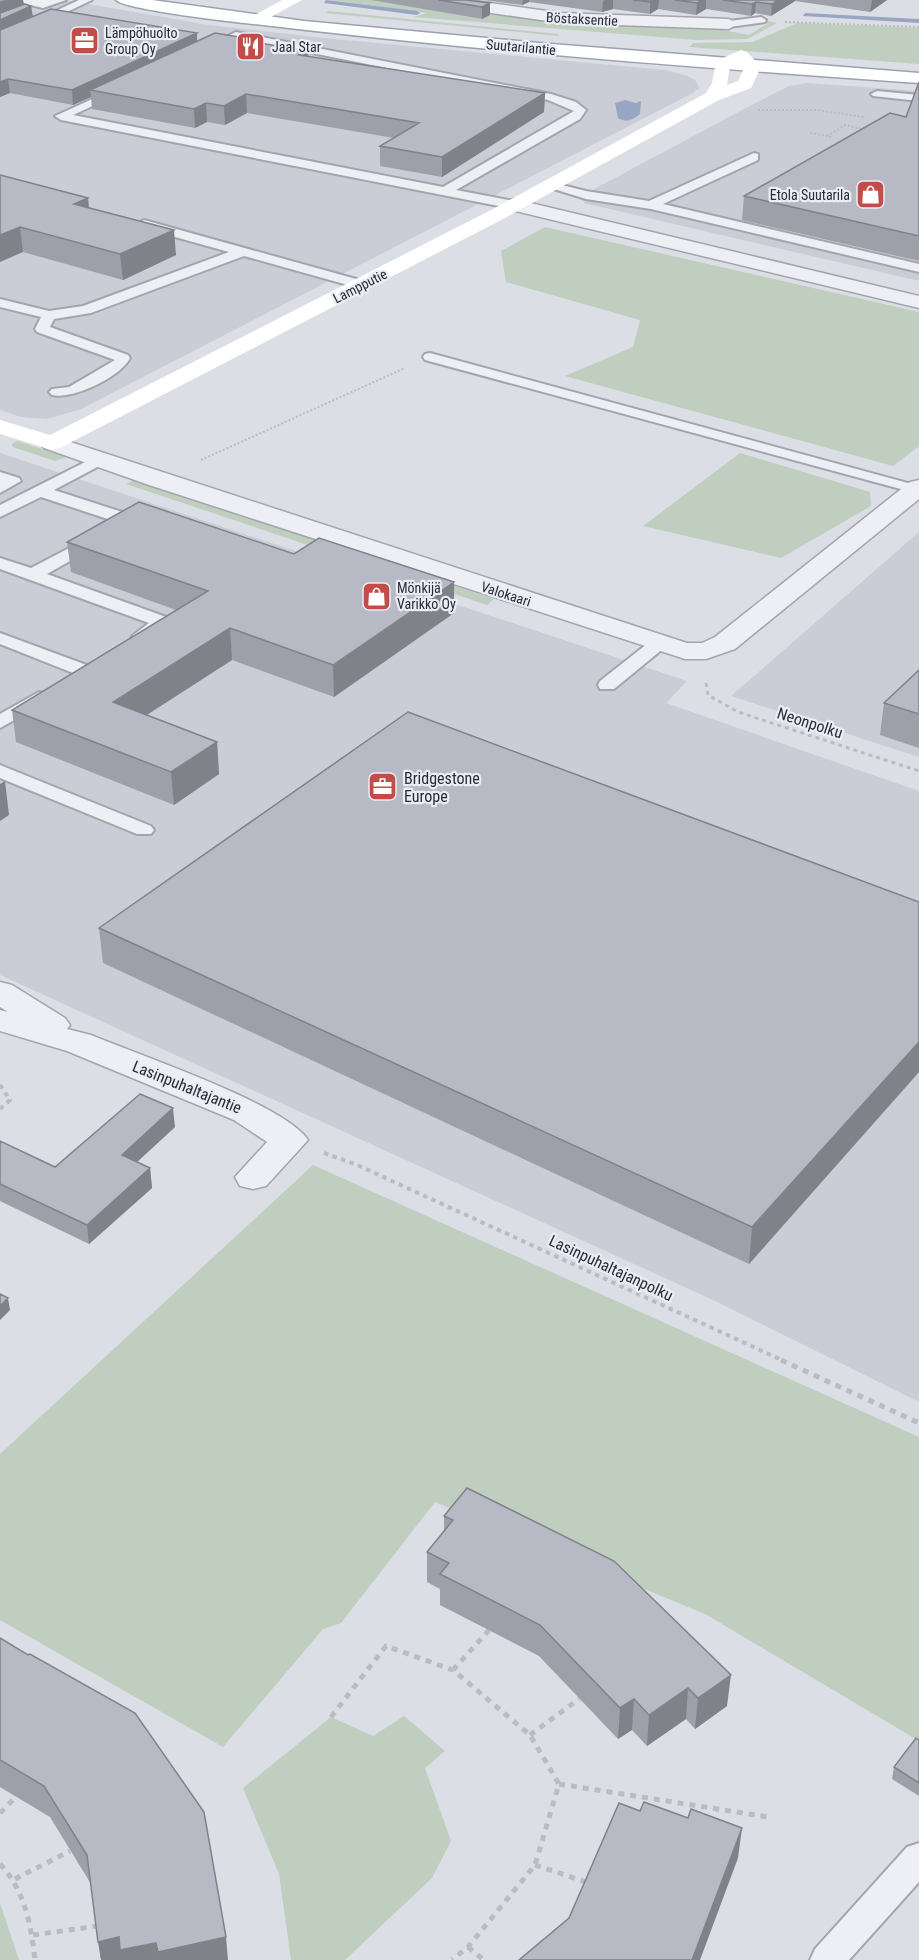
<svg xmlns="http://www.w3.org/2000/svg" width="919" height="1960" font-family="'Roboto Condensed',sans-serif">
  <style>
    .built { fill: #cacdd6 }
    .green { fill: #bfcebe }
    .water { fill: #99a6c3 }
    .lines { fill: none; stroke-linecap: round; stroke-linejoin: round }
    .stream { fill: #99a6c3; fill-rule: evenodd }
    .lane-casing { stroke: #a2a5ae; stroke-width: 4 }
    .street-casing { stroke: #a2a5ae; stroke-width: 3 }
    .primary-casing { stroke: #9ca1b0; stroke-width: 3 }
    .path-far3 { stroke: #babcc4; stroke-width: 2; stroke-dasharray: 2 2; stroke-linecap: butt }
    .path-far2 { stroke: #babcc4; stroke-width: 3; stroke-dasharray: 4 4; stroke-linecap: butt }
    .path-far1 { stroke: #babcc4; stroke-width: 4; stroke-dasharray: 4.5 4.5; stroke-linecap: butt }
    .path { stroke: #babcc4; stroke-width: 5; stroke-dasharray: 6 6; stroke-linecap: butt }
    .lane { fill: #eeeff4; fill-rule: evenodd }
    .street { fill: #eeeff4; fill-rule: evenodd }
    .secondary { fill: #fff; fill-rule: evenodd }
    .primary { fill: #fff; fill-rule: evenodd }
    .wall { fill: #9d9fa9 }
    .shaded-wall { fill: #808289 }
    .building { fill: #b7b9c4; stroke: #808289; stroke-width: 1.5 }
    .labels { text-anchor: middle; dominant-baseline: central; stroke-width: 4.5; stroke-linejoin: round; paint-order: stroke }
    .far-street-label { font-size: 14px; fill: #272b3a; stroke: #ebedf3 }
    .far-poi-label { font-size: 14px; fill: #272b3a; stroke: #ebedf3; text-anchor: start }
    .street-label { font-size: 16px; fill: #272b3a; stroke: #ebedf3 }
    .poi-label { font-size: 16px; fill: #272b3a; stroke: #ebedf3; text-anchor: start }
  </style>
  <rect width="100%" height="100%" fill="#dcdee5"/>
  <path class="built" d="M0 0H65L209 25 324 38 665 70 688 76 696 81 699 88 693 93 81 409 47 419 21 417 0 410Z
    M807 83 919 91V281L584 203 585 194 744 109 789 86Z
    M0 453 687 681 666 703 919 791V1402L713 1300 0 975Z
    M919 532V757L731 696Z"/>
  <path class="green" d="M330 0H372L482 19 495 13 686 23 749 35 767 24V21L777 23 747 39 696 40 414 17 427 13Z
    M328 11 558 34 559 36 325 13Z
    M217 18 659 63 386 40 212 20Z
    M797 23 919 28V64L690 47 693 43 753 42Z
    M545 227 919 312V446L893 466 565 376 633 347 640 320 506 282 501 251Z
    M17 441 67 457 55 461 13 447 12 444Z
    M740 453 870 492 871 506 781 558 643 526Z
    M134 480 494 599 487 605 126 484Z
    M313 1165 919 1437V1741L707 1615 435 1502 341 1623 323 1629 223 1747 0 1620V1454Z
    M404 1716 445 1751 425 1768 451 1841 432 1878 345 1960H291L279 1874 243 1788 331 1717 373 1736Z
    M0 1903 19 1960H0Z"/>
  <path class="water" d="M625 100 636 103 641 101 640 114C632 120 627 123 618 118L615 103Z"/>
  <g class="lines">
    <path class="stream" d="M326 0 417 11 420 13 417 15 324 3Z
      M805 13 919 19V23L803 16Z"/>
    <defs>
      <path id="lane" d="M9 0H66L43 8Z
        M79 0H92L0 44V37Z
        M761 17 766 20 765 22 729 27 724 24 729 21Z
        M236 32 551 94 576 102 586 110 580 119 456 190 519 202V208L514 209 61 120 55 116 119 87 125 90 123 92 73 115 443 187 574 111 548 100 237 38 210 51 201 49Z
        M877 91 919 95V101L873 96 871 94Z
        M754 153 758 154V160L663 204 919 264V272L651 209 586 199 544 186 550 182 586 191 649 201Z
        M144 220 367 282 369 285 362 289 244 256 91 313 54 319 50 327 128 355 130 358C121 377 72 400 52 395L49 392 52 389 69 387 115 360 37 332 35 329 41 317 0 307V299L49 311 83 306 229 252 139 227 137 224Z
        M430 353 919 486V494L425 360 423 357 425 354Z
        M99 455 105 457 107 460 105 463 54 490 150 521 152 525 150 529H138L41 497 0 517V505Z
        M0 472 19 478 21 481 0 493Z
        M94 535 100 536 103 540 100 544 47 574 169 618 172 622C164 632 147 643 135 640L132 636 149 623 0 569V558L31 568Z
        M0 633 92 667 94 671 85 677 78 675 0 644Z
        M658 638 667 644 664 648 614 689H600L598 685 600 681 652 640Z
        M39 692 46 694 49 698 46 702 0 728V714Z
        M0 765 151 826 154 830 151 834H137L0 778Z
        M919 1843V1882L849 1960H810L815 1949 907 1847Z"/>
      <path id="street" d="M428 0H468L561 13 729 19 737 24 729 29 561 23 436 5Z
        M514 199 919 296V308L507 209 505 205 507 201Z
        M52 436 687 643H702L715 637 910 482 919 480V499L735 649 706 659H685L149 485 44 448 40 443 44 438Z
        M0 982 12 985 65 1018 70 1025 67 1029 91 1035C136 1054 285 1104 308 1140L266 1186 253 1189 240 1186 235 1177 267 1142 234 1120 67 1051 0 1031V1010L8 1012 0 1007Z"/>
      <path id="primary" d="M116 0H152L304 21 539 43 919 73V83C700 68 481 51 263 25 242 23 125 10 116 0Z"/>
    </defs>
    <use href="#lane" class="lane-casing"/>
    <use href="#street" class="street-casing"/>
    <use href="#primary" class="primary-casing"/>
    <path class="path-far3" d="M785 22 919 27
      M758 110H816L864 117
      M810 133 827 136
      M831 137 827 136 845 125 866 130
      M201 460 405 368"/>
    <path class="path-far2" d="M706 683 708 695 738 712 919 771"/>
    <path class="path-far1" d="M0 1085 10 1100 0 1109
      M324 1153 355 1164 784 1361"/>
    <path class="path" d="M781 1360 919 1423
      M453 1670 489 1630
      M331 1717 386 1646 453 1670 530 1735 559 1784 535 1865 468 1947 452 1960
      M530 1735 579 1699
      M559 1784 768 1817
      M0 1813 16 1797
      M0 1864C25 1891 31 1925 35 1960
      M535 1865 589 1883
      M15 1879 70 1851
      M33 1935 98 1926
      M468 1947 484 1960"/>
    <use href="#lane" class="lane"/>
    <use href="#street" class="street"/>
    <path class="secondary" d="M282 0H302L260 23H248L246 20Z
      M741 50 747 52 761 67 751 88 719 100 505 218 60 448 52 450 0 434V420L50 435 491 210 706 93 712 83 716 61ZM739 62 744 68 738 81 727 85 730 66Z"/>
    <use href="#primary" class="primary"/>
  </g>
  <path class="wall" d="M0 0H23L24 5 31 6 33 16 197 33V41L252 39 253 42 308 51V57L545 93 544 112 442 177 380 166V146L394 138 247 113 225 125 207 122 195 128 92 109 91 97 73 105 10 93 0 97Z
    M371 0H466L490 3V15L482 19Z
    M484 0H887L870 12 795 1 771 16 755 13 751 16 706 9 696 15 658 9 650 14 613 9 602 12 529 2 522 5Z
    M919 82V261L742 220 744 196 906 117Z
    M0 175 88 198 89 207 176 255 123 280 23 252Z
    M67 542 454 613 334 697 232 660 147 715 217 742 219 774 174 805 16 742 12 710 176 610 71 572Z
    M919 670V748L880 735 884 703Z
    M919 902V1072L749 1264 103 963 99 928Z
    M175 1127 137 1162 150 1168 152 1188 89 1244 0 1201V1141L55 1167Z
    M467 1488 727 1706 695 1729 686 1719 647 1746 632 1730 618 1739 539 1656 440 1605V1589L427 1582V1552L444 1531V1516Z
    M0 1638 228 1960H101L91 1884 50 1817 0 1787Z
    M919 1740V1796L892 1779 894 1767Z"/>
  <path class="shaded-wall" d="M6 0H23L24 6 0 17V2Z
    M523 0H529V2L522 5Z
    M605 0H613V9L602 12 603 1Z
    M654 0H659L658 9 650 14V2Z
    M702 0H706V9L696 15 697 3Z
    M778 0H795V1L771 16 772 4Z
    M872 0H887L870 12Z
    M756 2 755 13 751 16 752 4Z
    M490 3V15L482 19V7Z
    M31 6 33 19 0 35V20Z
    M197 33V47L90 90 91 97 73 105 72 90Z
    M308 51 309 69 299 55Z
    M8 79 10 93 0 97V82Z
    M545 93 544 112 442 177V157Z
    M246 94 247 113 225 125 224 106Z
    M206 103 207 122 195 128 194 109Z
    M88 198 90 223 74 204Z
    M20 227 23 252 0 262V235Z
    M174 230 176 255 123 280 120 254Z
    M454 582V613L334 697 333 665Z
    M230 628 232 660 117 734 113 702Z
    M217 742 219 774 174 805 171 772Z
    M5 781 9 815 0 821V784Z
    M919 1042V1072L749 1264 752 1227Z
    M173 1108 175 1127 124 1174 122 1155Z
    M150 1168 152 1188 89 1244 87 1225Z
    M8 1298 10 1310 0 1320V1306Z
    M731 1675 727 1706 695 1729 698 1698Z
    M688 1688 686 1719 647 1746 649 1715Z
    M634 1699 632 1730 618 1739 620 1708Z
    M742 1828 738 1858 700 1960H692Z
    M119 1937 156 1943 159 1960H101L98 1942Z
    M226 1937 228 1960H159L158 1952Z"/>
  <path class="building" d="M439 0H466L490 3 482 7Z
    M633 0H654L650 2Z
    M675 0H702L697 3Z
    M723 0H778L772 4 756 2 752 4Z
    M25 4 31 6 0 20V13Z
    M51 9 197 33 72 90 8 79 0 82V30Z
    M215 33 252 39 248 41 308 51 299 55 545 93 442 157 380 146 419 123 246 94 224 106 206 103 194 109 90 90Z
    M919 82V236L744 196 890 113 906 117Z
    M0 175 88 198 74 204 174 230 120 254 20 227 0 235Z
    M139 502 294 554 319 538 454 582 333 665 230 628 113 702 217 742 171 772 12 710 208 591 67 542Z
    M919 670V714L884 703Z
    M408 712 919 902V1042L752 1227 99 928Z
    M140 1094 173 1108 122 1155 150 1168 87 1225 0 1184V1141L55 1167Z
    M0 1294 8 1298 0 1306Z
    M467 1488 614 1561 731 1675 698 1698 688 1688 649 1715 634 1699 620 1708 540 1625 440 1574 449 1563 427 1552 453 1520 444 1516Z
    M0 1638 28 1655 30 1654 135 1713 204 1812 226 1937 158 1952 156 1943 120 1950 119 1937 98 1942 87 1855 44 1786 0 1760Z
    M916 1738 919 1740V1783L894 1767Z
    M644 1802 688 1818 691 1809 742 1828 692 1960H519L569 1918 619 1803 640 1811Z"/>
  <defs>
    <symbol id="office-square" viewBox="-11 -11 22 22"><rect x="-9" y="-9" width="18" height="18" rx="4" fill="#c34b48" stroke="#ebedf3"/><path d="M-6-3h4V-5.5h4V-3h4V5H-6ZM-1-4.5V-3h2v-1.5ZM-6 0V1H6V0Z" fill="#fff"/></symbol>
    <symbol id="restaurant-square" viewBox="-11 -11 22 22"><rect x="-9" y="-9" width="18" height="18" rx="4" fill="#c34b48" stroke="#ebedf3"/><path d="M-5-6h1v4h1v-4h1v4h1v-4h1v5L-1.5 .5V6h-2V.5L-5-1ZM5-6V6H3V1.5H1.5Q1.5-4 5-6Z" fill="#fff"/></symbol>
    <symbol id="shop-square" viewBox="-11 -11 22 22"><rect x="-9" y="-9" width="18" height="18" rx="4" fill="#c34b48" stroke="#ebedf3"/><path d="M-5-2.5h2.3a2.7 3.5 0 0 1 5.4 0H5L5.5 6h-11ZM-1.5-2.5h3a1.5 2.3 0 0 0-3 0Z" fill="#fff"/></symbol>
  </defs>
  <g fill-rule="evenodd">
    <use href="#office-square" x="68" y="24" width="33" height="33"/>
    <use href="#restaurant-square" x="234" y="30" width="33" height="33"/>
    <use href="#shop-square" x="854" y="178" width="33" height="33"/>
    <use href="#shop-square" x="360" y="580" width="33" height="33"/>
    <use href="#office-square" x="366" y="770" width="33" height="33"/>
  </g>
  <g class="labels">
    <g class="far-street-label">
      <text transform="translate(582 19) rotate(3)">Böstaksentie</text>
      <text transform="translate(521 47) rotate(5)">Suutarilantie</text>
      <text transform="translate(360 286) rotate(-27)">Lampputie</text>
      <text transform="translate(506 594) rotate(18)">Valokaari</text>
    </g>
    <g class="far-poi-label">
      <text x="105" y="33">Lämpöhuolto<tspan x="105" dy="16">Group Oy</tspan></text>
      <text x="272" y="47">Jaal Star</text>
      <text x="850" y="195" text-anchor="end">Etola Suutarila</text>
      <text x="397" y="588">Mönkijä<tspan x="397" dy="16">Varikko Oy</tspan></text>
    </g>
    <g class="street-label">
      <text transform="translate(810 723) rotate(18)">Neonpolku</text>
      <text transform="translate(187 1087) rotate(22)">Lasinpuhaltajantie</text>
      <text transform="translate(611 1268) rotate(25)">Lasinpuhaltajanpolku</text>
    </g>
    <g class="poi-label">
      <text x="404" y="778">Bridgestone<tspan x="404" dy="18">Europe</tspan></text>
    </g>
  </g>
</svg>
